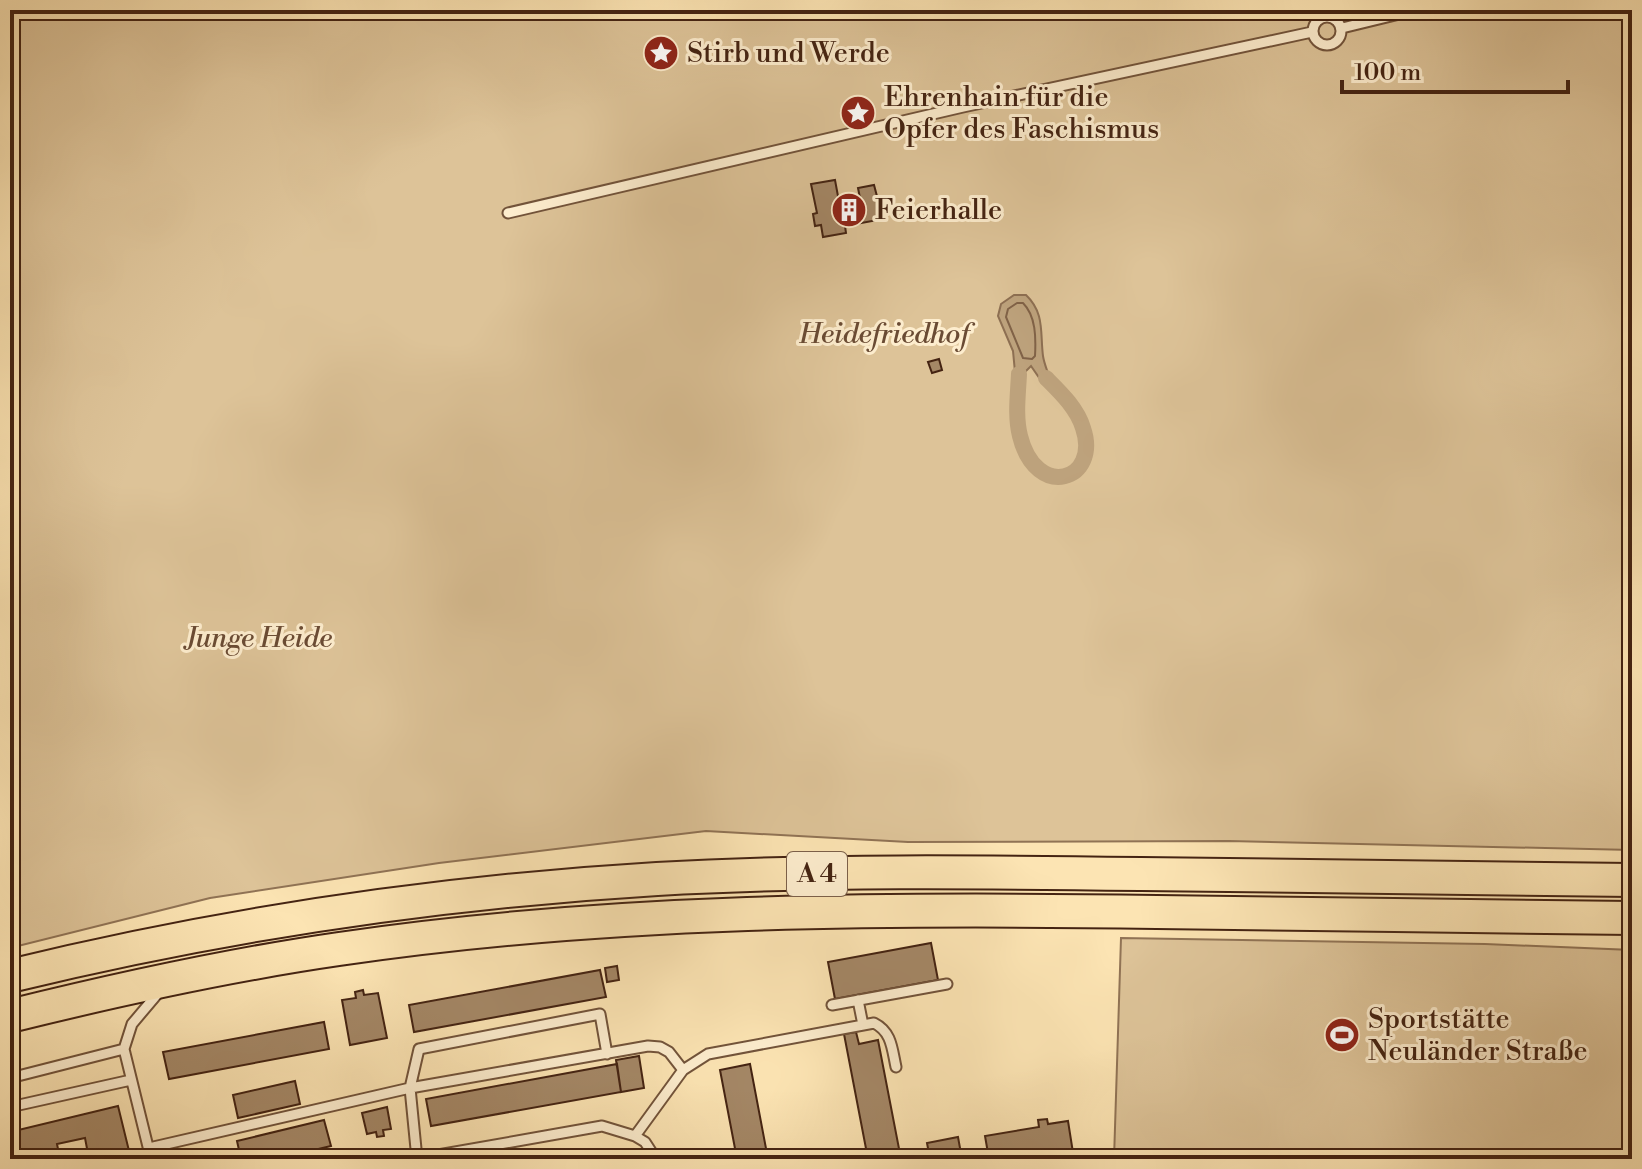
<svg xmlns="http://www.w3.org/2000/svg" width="1642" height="1169" font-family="'Libre Bodoni',serif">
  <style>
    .green { fill: #ddc398; stroke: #907355; stroke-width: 2 }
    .water { fill: #bda27c; stroke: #8d6f52; stroke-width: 2 }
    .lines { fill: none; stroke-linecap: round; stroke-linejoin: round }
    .shore { stroke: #806247; stroke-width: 2 }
    .canal { stroke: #bda27c; stroke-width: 16 }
    .building { fill: #a48766; stroke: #442312; stroke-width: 2 }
    .service-casing { stroke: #72533a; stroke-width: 13 }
    .motorway-casing { stroke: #442312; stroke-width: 36 }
    .service { stroke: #fdedce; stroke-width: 9 }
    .motorway { stroke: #fce4b3; stroke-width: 32 }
    .labels { text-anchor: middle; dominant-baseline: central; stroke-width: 6; stroke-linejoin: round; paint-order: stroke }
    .shield { fill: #fdedce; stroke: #7c604a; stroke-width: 2 }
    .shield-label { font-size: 26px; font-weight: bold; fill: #442312 }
    .poi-label { font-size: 28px; fill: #442312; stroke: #fdedce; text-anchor: start }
    .park-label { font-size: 28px; font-style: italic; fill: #6a4b34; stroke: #fdedce }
  </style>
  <rect width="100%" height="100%" fill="#fce4b3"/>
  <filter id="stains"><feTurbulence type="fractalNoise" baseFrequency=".0025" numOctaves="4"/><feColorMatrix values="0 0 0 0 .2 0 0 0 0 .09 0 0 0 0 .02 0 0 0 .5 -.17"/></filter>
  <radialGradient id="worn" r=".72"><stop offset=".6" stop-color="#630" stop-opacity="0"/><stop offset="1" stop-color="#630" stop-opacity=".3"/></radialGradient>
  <path class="green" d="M10 10H1632V850L1229 841 908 842 706 831 439 863 210 898 10 948Z
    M1121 938 1485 944 1632 950V1159H1114Z"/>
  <path class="water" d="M1014 295H1026C1045 313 1040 333 1043 356 1044 363 1047 370 1049 376L1040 379 1031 366 1024 373 1015 372 1013 351 998 316 1001 304Z"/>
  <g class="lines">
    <path class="shore" d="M1017 303H1023C1036 316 1036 338 1035 356L1032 359 1023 358 1006 317 1008 309Z"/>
    <path class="canal" d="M1019 374C1018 395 1015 416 1020 436 1036 501 1101 481 1083 428 1077 408 1060 392 1046 378"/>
  </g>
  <path class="building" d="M1622 10H1632V22H1624Z
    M835 180 840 207 861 203 858 188 874 185 883 219 845 226 846 233 823 237 821 225 815 226 813 214 817 213 811 184Z
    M939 359 942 370 932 373 928 362Z
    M931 943 938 980 835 999 828 962Z
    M617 966 619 980 607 982 605 968Z
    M600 970 606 997 414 1032 409 1005Z
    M363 990 364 995 378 993 387 1038 350 1045 342 1000 356 998 355 992Z
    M324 1022 329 1049 169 1079 163 1052Z
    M856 1032 859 1044 878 1040 901 1159H868L844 1034Z
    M639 1056 644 1088 621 1092 616 1060Z
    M617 1064 621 1092 431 1126 426 1099Z
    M750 1064 768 1159H737L720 1070Z
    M295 1081 300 1104 238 1118 233 1095Z
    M118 1106 131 1159H89L85 1138 57 1144 60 1159H11L10 1132Z
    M387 1107 391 1129 383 1130 384 1136 377 1137 376 1132 367 1134 362 1113Z
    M1047 1119 1048 1124 1068 1121 1074 1159H989L985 1136 1039 1127 1038 1120Z
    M324 1120 331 1146 276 1159H241L237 1141Z
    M958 1137 962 1159H930L927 1143Z"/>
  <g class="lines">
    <defs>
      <path id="service" d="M1313 31a14 14 0 1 1 28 0a14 14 0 1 1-28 0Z
        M1342 28 1416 10
        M508 213 963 107 1312 32
        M858 1000 863 1025
        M832 1005 947 984
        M607 1054 600 1014 419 1049 410 1088 648 1046 660 1047 669 1052 683 1070
        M10 1080 14 1077 124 1049
        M10 1107 131 1080
        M149 1148 410 1088 417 1159
        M151 1159 124 1049 132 1024 159 992
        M415 1159 602 1126 635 1136
        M656 1159 645 1142 635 1136 683 1070 708 1054 874 1023C892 1032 892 1049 896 1067"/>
      <path id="motorway" d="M10 976C223 924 439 892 657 879 818 870 980 872 1141 874 1304 876 1468 878 1632 880
        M10 1016C119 989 228 965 339 949 610 909 884 908 1157 912 1315 914 1474 916 1632 918"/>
    </defs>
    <use href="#service" class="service-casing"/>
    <use href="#motorway" class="motorway-casing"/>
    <use href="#service" class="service"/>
    <use href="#motorway" class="motorway"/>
  </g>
  <defs>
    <symbol id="sight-disc" viewBox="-11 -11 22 22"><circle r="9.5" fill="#8f2418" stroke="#fdedce"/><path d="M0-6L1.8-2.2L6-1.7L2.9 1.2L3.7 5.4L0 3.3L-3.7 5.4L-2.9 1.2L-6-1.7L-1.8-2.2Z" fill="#fff"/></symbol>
    <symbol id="building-disc" viewBox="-11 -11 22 22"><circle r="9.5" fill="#8f2418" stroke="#fdedce"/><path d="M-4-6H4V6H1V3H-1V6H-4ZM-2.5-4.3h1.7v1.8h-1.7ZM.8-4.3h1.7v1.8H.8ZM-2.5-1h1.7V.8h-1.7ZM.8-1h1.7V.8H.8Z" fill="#fff"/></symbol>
    <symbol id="stadium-disc" viewBox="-11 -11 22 22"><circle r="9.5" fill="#8f2418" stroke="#fdedce"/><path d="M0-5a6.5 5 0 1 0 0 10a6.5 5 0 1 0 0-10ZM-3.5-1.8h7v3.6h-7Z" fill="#fff"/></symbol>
  </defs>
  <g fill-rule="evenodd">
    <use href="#sight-disc" x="641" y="33" width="40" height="40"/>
    <use href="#sight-disc" x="838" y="93" width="40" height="40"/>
    <use href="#building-disc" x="829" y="190" width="40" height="40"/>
    <use href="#stadium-disc" x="1322" y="1015" width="40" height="40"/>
  </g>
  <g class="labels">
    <rect class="shield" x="787" y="852" width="60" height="44" rx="6"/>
    <g class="shield-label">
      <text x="817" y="874">A 4</text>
    </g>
    <g class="poi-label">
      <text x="687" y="53">Stirb und Werde</text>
      <text x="884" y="97">Ehrenhain für die<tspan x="884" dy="32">Opfer des Faschismus</tspan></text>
      <text x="875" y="210">Feierhalle</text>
      <text x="1368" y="1019">Sportstätte<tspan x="1368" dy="32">Neuländer Straße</tspan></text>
    </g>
    <g class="park-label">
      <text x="884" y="334">Heidefriedhof</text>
      <text x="259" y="638">Junge Heide</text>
    </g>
  </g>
  <rect width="1642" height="1169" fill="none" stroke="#fce4b3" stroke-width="40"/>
  <rect x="12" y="12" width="1618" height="1145" fill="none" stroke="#442312" stroke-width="4"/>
  <rect x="20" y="20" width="1602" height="1129" fill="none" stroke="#442312" stroke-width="2"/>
  <path d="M1342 80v12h226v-12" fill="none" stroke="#442312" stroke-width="4"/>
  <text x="1354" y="80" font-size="24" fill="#442312" stroke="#fdedce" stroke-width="6" paint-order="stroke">100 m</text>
  <rect width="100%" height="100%" filter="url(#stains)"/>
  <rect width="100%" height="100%" fill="url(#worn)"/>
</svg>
